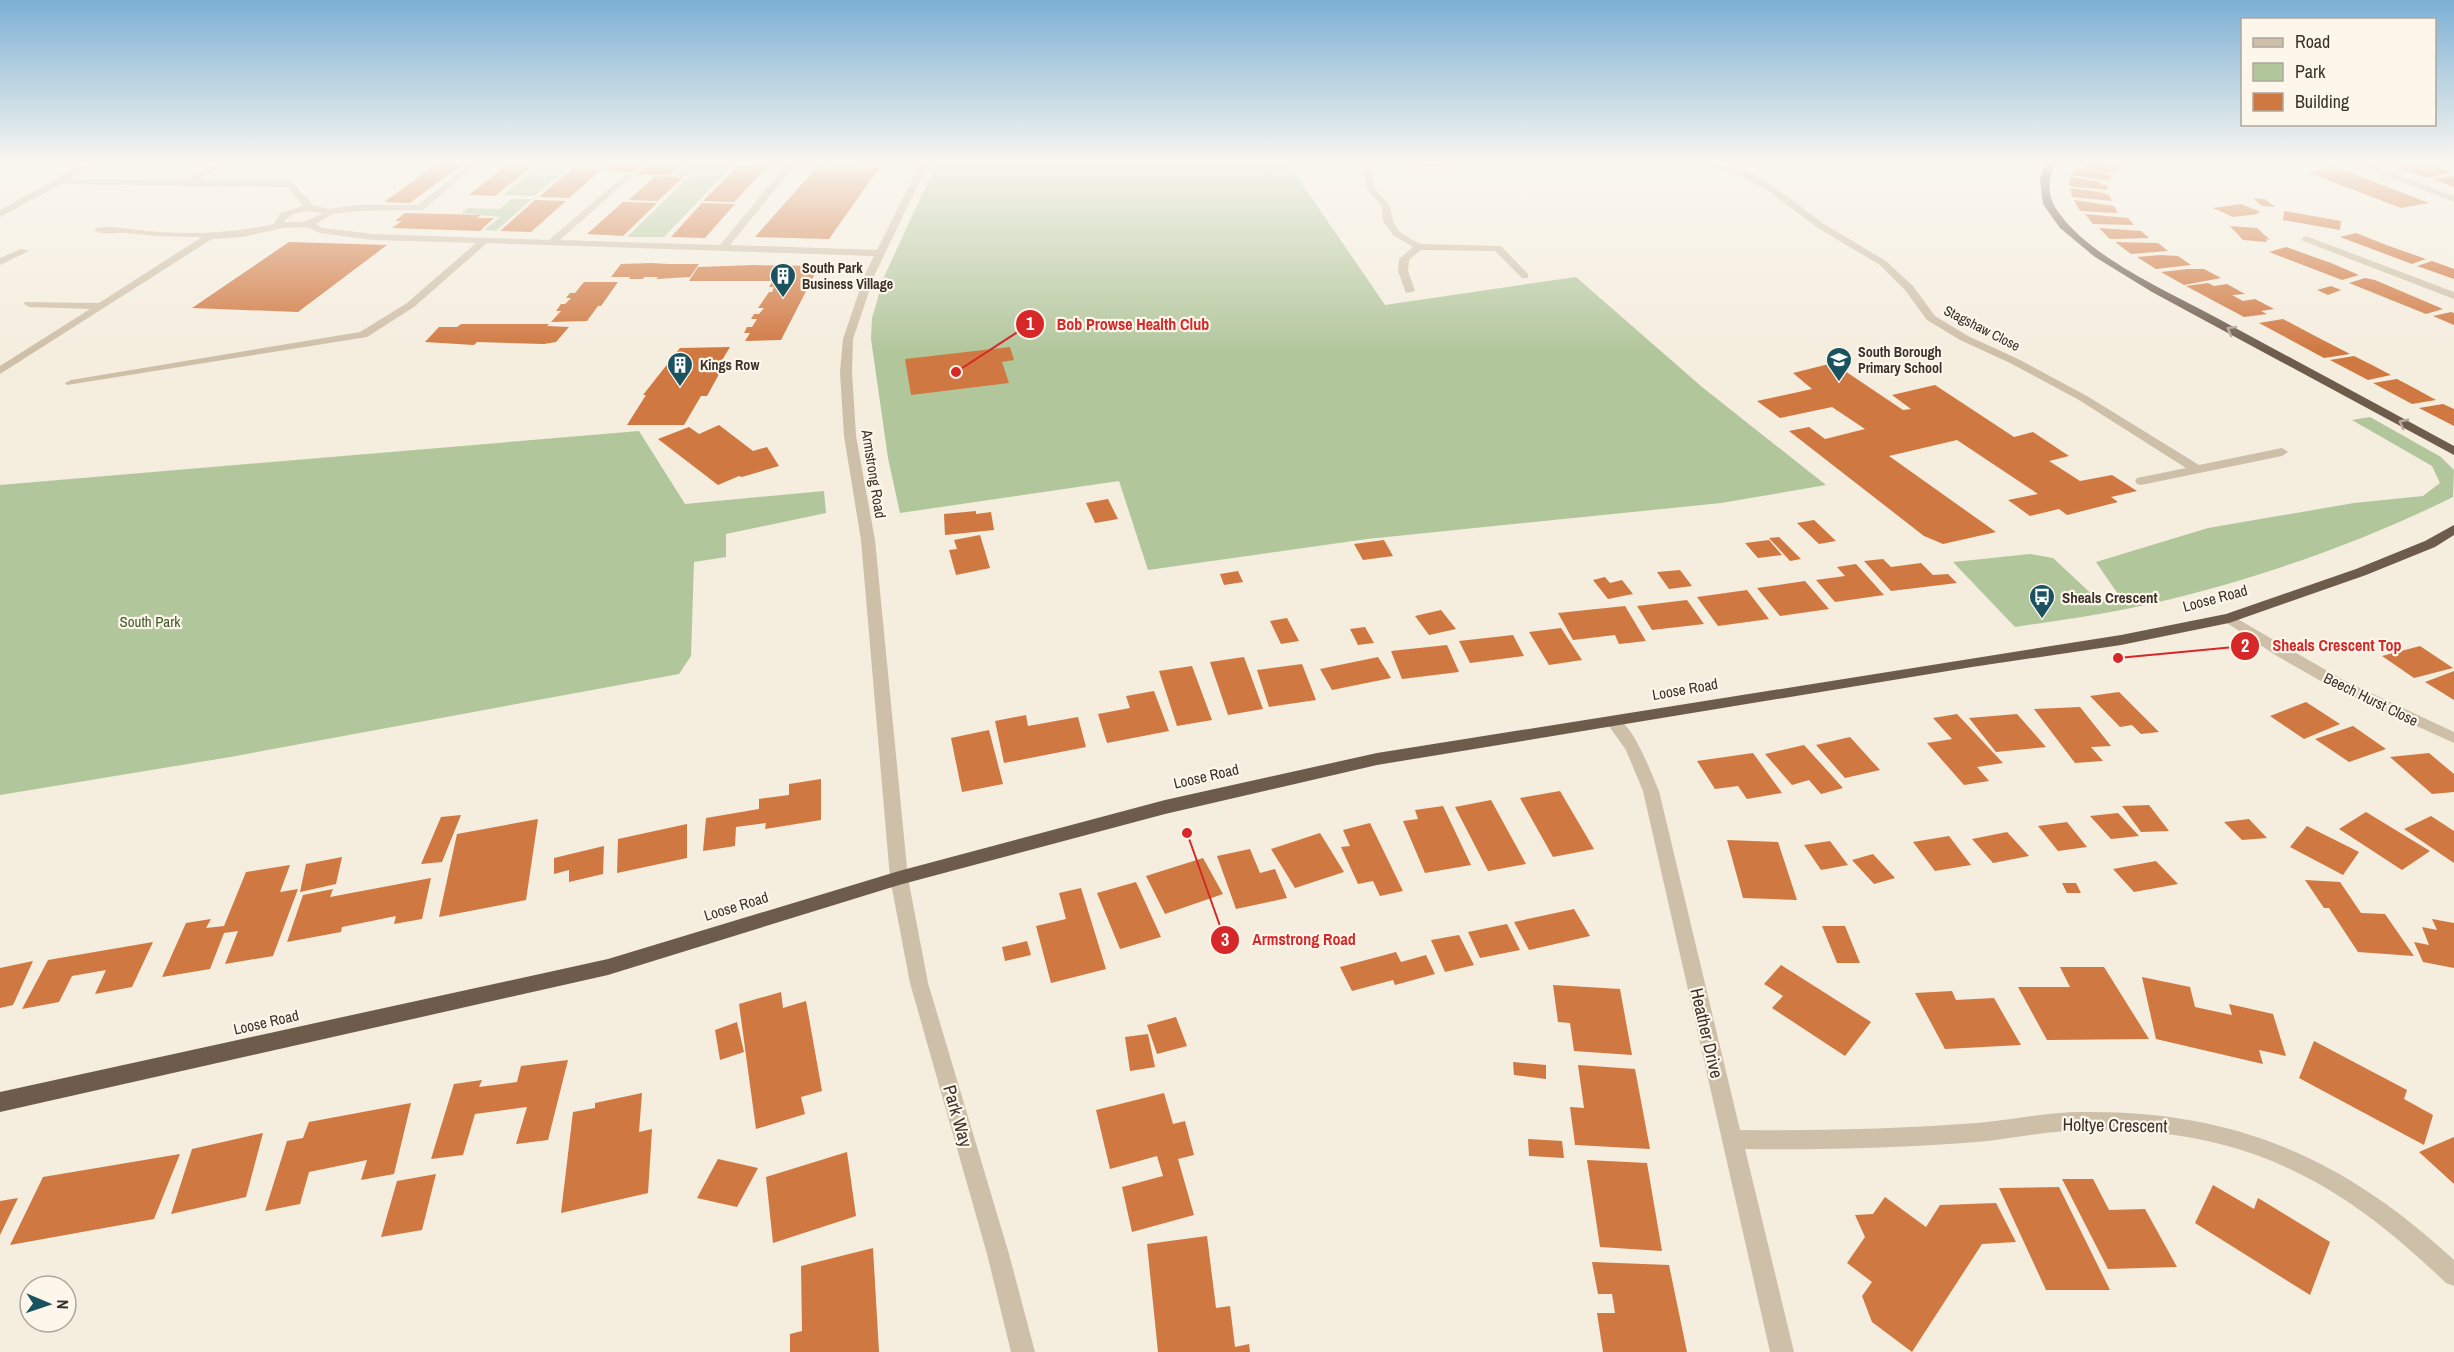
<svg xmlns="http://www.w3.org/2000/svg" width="2454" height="1352" font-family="'Archivo Narrow',sans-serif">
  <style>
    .green { fill: #b2c69c }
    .building { fill: #d07841 }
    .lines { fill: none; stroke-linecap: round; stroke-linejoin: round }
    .minor { fill: #cebfa8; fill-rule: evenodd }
    .tertiary { fill: #cebfa8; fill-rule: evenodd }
    .trunk { fill: #6d5c4c; fill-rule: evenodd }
    .oneway { stroke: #b4a99c }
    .labels { text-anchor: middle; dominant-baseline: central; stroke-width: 4.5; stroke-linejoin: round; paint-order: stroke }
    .far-poi-label { font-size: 14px; font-weight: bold; fill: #3b3129; stroke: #fcf6eb; text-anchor: start }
    .far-street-label { font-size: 14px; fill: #3b3129; stroke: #fcf6eb }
    .street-label { font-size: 15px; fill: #3b3129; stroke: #fcf6eb }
    .poi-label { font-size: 15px; font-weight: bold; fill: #3b3129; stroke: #fcf6eb; text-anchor: start }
    .park-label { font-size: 15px; fill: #425b2a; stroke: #fcf6eb }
    .near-street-label { font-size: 18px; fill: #3b3129; stroke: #fcf6eb }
    .leader { fill: none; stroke: #d62828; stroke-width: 2 }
    .callout-dot { fill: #d62828; stroke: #fcf6eb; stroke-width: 2 }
    .mark-label { font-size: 18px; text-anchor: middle; font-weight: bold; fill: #fff }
    .callout-label { font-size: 16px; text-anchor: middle; font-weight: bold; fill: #d62828; stroke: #fcf6eb; stroke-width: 4.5; stroke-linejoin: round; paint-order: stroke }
  </style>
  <rect width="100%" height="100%" fill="#f5edde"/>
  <path class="green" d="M937 162H1287L1385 305 1576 277 1702 387 1826 485 1721 503 1367 539 1148 570 1119 481 900 513 888 458 871 339 872 318 884 277Z
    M538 167 568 168 535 196 503 195Z
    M684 167H731L664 237H627L690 176 675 175Z
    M511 199H532L496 231 484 230 500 217 461 213 468 208 500 209Z
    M2370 417 2441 457 2454 470 2453 497C2357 545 2237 586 2131 608 2093 616 2053 621 2015 627L1953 562 2030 554 2053 558 2098 600 2120 597 2096 562 2208 528 2354 503 2423 496 2440 483 2432 466 2352 420Z
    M639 431 685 504 824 491 826 513 726 534V557L694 562 691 656 679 674 230 757 0 795V485Z"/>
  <path class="building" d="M439 162H465L410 203 384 202Z
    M1413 162H1444L1447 165 1417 167Z
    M2081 162H2098L2119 168 2115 173 2105 172 2078 166Z
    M612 164 642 165 634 172 604 171Z
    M2416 164 2422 167 2432 165 2453 172 2427 178 2399 168Z
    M507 165 532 166 495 196 469 195Z
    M738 166 767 167 734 202 703 201Z
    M645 167H677L669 175H637Z
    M817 167 879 168 829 239 755 237Z
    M2335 167 2429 203 2401 208 2307 172Z
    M573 168 602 169 569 198 539 197Z
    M2076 168 2104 173 2112 176 2109 181 2071 175Z
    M655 176 683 177 658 201 629 200Z
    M2454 176V187L2433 179Z
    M2071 177 2100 182 2099 184 2108 185 2107 190 2069 186Z
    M2070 188 2100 192 2109 195 2112 201 2072 197Z
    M2253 198 2265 199 2275 207 2262 206Z
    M535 200 566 201 531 232 500 231Z
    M2074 200 2114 206 2118 213 2080 211Z
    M623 202 657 203 623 236 587 234Z
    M702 203 735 204 705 238 671 237Z
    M2241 204 2261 212 2256 213 2259 214 2233 217 2213 208Z
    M2284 211 2341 221 2340 230 2283 220Z
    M405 213 481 215 477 218H494L480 231 392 228 402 221H395Z
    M2085 214 2128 218 2134 225 2093 224Z
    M2230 226 2257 228 2270 240 2265 239 2268 242 2243 240Z
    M2099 228 2141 231 2149 238 2110 239Z
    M2356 233 2389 246 2426 259 2412 264 2340 237Z
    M289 242 387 245 298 312 192 308Z
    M2115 242 2158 243 2168 251 2131 254Z
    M2286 247 2331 263 2359 275 2342 280 2269 252Z
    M2161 255 2178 256 2191 265 2156 269 2137 257Z
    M2432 261 2454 269V279L2417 266Z
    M651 263 669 264H699L690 277 656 279 658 277H644L643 279H629L630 277H611L621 264Z
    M753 265 819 266 781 340 745 341 750 333H744L747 327H752L757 319H751L754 314H759L764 308H758L769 292H772L774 287H769L772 282 778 281H689L698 267Z
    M2188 269H2204L2221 278 2184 285 2161 272Z
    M2365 278 2375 280 2443 309 2426 314 2349 283Z
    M584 282H618L601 306H598L587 321 551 322 561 311H556L561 304H565L571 298H566L570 293H575Z
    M2208 283 2214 286 2227 284 2245 294 2232 295 2243 301 2255 299 2274 309 2261 311 2267 314 2244 317 2186 286Z
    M2331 286 2341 290 2328 295 2317 290Z
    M2451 312 2454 313V325L2433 316Z
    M2283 319 2317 337 2350 354 2324 358 2259 323Z
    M461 324H549L547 326 569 327 556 342 544 344 477 342 474 345 425 342 439 327H457Z
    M730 347 718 367H723L707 396H701L684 425H627L646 395H643L680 348Z
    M1010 347 1014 360 1002 362 1009 383 911 395 905 359Z
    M2354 356 2372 365 2391 375 2368 380 2330 360Z
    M1833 363 1903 410 1911 409 1892 395 1935 385 2014 437 2033 432 2069 456 2049 461 2080 481 2112 475 2137 491 2111 497 2118 502 2067 515 2059 509 2030 516 2008 500 2038 494 1957 440 1889 456 1996 532 1943 544 1924 536 1789 431 1809 427 1825 439 1865 429 1832 407 1780 418 1757 401 1812 389 1793 373Z
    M2397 379 2416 389 2436 400 2412 404 2373 383Z
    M2443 404 2454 409V426L2419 408Z
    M719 425 753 451 767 447 779 466 742 477 739 476 718 485 658 439 689 427 699 434Z
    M1108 499 1118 519 1095 523 1086 503Z
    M976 511V514L991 512 994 530 945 535 944 514Z
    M1814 520 1836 541 1819 544 1797 523Z
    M980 535 990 568 956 575 949 550 957 549 954 540Z
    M1779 537 1801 559 1790 561 1769 538Z
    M1384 540 1393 556 1363 560 1354 544Z
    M1769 540 1782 555 1758 558 1745 543Z
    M1883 559 1891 567 1921 563 1933 575 1948 574 1957 583 1891 591 1864 561Z
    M1856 564 1884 595 1835 602 1816 580 1845 576 1837 567Z
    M1680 570 1692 586 1669 589 1657 572Z
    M1238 571 1243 582 1224 585 1220 574Z
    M1605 577 1610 583 1622 580 1633 594 1608 599 1593 580Z
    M1805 581 1829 609 1780 616 1757 588Z
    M1747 590 1769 619 1718 626 1697 597Z
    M1687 600 1704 624 1652 630 1637 606Z
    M1625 606 1646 641 1619 644 1615 635 1573 640 1558 613Z
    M1441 610 1456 629 1429 635 1415 616Z
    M1287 618 1299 641 1281 644 1270 621Z
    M1365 627 1374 643 1358 645 1350 629Z
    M1561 628 1582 660 1549 665 1529 632Z
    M1513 635 1524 656 1470 663 1459 641Z
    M1447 645 1459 672 1402 679 1391 651Z
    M2420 646 2453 668 2414 678 2382 656Z
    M1244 657 1263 709 1228 715 1210 662Z
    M1378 657 1391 678 1332 690 1320 669Z
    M1302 664 1316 700 1269 707 1257 670Z
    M1192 666 1212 720 1177 726 1159 671Z
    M2454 671V700L2425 682Z
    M1154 691 1169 731 1107 743 1098 714 1130 708 1126 696Z
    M2119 692 2159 732 2141 734 2132 725 2120 727 2090 696Z
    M2306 702 2340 724 2304 739 2270 716Z
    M2080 707 2111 746 2091 747 2103 761 2075 763 2034 709Z
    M1957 714 2003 763 1977 767 1989 781 1964 785 1927 743 1952 739 1933 718Z
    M2017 714 2046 747 1996 752 1969 718Z
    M1026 715 1028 726 1078 717 1086 747 1004 763 995 721Z
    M2353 726 2386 749 2349 762 2315 739Z
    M989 730 1003 784 962 792 951 738Z
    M1850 737 1880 770 1845 778 1816 745Z
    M1804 745 1843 788 1821 794 1809 780 1792 785 1765 754Z
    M1753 753 1782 793 1747 799 1738 786 1715 789 1697 761Z
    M2429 753 2454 774V792L2432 794 2390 757Z
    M821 779V820L765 829 766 823 736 827 735 846 703 851 706 818 759 809V799L789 795V784Z
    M1560 791 1594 849 1553 857 1520 798Z
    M1491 800 1526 864 1488 871 1455 807Z
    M2149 805 2169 831 2141 832 2122 806Z
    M1443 806 1471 865 1425 873 1403 821 1418 819 1415 810Z
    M2366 812 2430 851 2402 870 2339 829Z
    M2118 813 2139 836 2111 839 2090 816Z
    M461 815 442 862 421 864 441 817Z
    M2431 816 2454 831V863L2404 829Z
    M538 819 526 900 439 917 457 834Z
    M2249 819 2267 838 2242 840 2224 822Z
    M2067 822 2087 847 2058 851 2038 826Z
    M1370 823 1403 891 1380 896 1373 881 1358 884 1341 847 1350 846 1343 830Z
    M687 824V858L617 873 618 839Z
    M2307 826 2359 852 2343 875 2290 847Z
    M2007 832 2029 856 1993 863 1972 839Z
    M1320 833 1344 872 1295 888 1271 849Z
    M1949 836 1971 865 1935 871 1913 842Z
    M1727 840 1778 842 1797 900 1743 898Z
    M1830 841 1848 865 1821 870 1804 845Z
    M604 846 603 874 569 882V870L554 874V858Z
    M1250 849 1260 873 1275 869 1287 898 1236 909 1217 856Z
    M1873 854 1895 878 1874 884 1852 860Z
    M342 857 336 884 300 892 306 864Z
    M1203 858 1223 894 1165 914 1146 876Z
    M2156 861 2178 884 2134 892 2113 869Z
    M290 865 280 892 298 889 273 956 225 964 238 931 224 933 210 969 162 977 186 923 211 919 206 928 224 926 246 872Z
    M431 878 422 919 394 924 396 916 342 927 341 932 287 942 303 895 333 889 330 897Z
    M2305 880 2340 882 2361 913 2385 914 2414 956 2358 952 2329 908H2324Z
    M1136 882 1161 937 1120 949 1097 893Z
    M2062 883H2076L2081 893H2067Z
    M1081 888 1106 969 1051 983 1036 926 1066 919 1059 893Z
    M1574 909 1590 936 1529 950 1514 922Z
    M2432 919 2454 923V968L2423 962 2414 942 2429 945 2422 927 2437 930Z
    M1507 924 1520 950 1480 958 1468 932Z
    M1822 926H1845L1860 963H1837Z
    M1459 935 1474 965 1445 972 1431 940Z
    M1027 941 1031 955 1005 961 1002 947Z
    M153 942 132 987 95 994 106 970 72 976 59 1002 22 1009 48 960Z
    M1396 952 1401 962 1426 955 1435 974 1395 985 1393 980 1352 991 1340 967Z
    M33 961 13 1005 0 1008V968Z
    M1781 965 1871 1022 1845 1056 1772 1008 1783 996 1764 984Z
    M2060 967H2104L2149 1039 2047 1040 2018 987H2070Z
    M2142 977 2190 987 2195 1007 2232 1015 2229 1004 2273 1014 2286 1056 2259 1050 2263 1064 2156 1039Z
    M1553 985 1620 989 1632 1055 1574 1051 1570 1023 1558 1022Z
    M1952 991 1956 1000 1994 998 2021 1045 1945 1049 1915 993Z
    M781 992 783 1008 806 1001 822 1091 801 1097 805 1114 756 1129 739 1004Z
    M1176 1017 1187 1046 1157 1054 1147 1025Z
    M737 1022 744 1052 720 1060 715 1030Z
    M1148 1034 1155 1067 1130 1071 1125 1037Z
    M2314 1041 2407 1090 2404 1099 2433 1115 2424 1145 2299 1078Z
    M568 1060 548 1140 516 1144 527 1107 475 1114 463 1155 431 1159 454 1084 482 1080 479 1087 517 1082 521 1066Z
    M1513 1062 1546 1065V1079L1514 1075Z
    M1578 1065 1635 1069 1650 1149 1575 1145 1570 1107 1584 1108Z
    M642 1093 639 1132 652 1129 648 1193 561 1213 573 1112 595 1108V1103Z
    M1164 1093 1173 1124 1185 1121 1194 1155 1178 1159 1194 1215 1132 1232 1122 1187 1163 1176 1157 1156 1110 1169 1096 1110Z
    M411 1103 394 1174 361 1180 367 1160 309 1172 300 1204 265 1211 287 1141 303 1138 309 1122Z
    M263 1133 246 1197 171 1214 192 1149Z
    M2454 1137V1184L2419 1152Z
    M1528 1139 1562 1141 1564 1158 1529 1156Z
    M847 1152 856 1216 773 1243 766 1177Z
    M180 1154 154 1219 10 1245 43 1177Z
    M718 1159 758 1168 737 1207 697 1198Z
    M1587 1160 1647 1163 1662 1251 1600 1247Z
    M436 1174 422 1230 381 1237 397 1181Z
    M2062 1179H2093L2109 1210 2145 1209 2177 1267 2108 1269Z
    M2213 1185 2254 1209 2258 1198 2330 1242 2310 1295 2195 1223Z
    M2059 1187 2110 1290H2046L1999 1188Z
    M1885 1197 1926 1227 1940 1205 1996 1203 2016 1242 1982 1244 1912 1352 1872 1322 1862 1296 1872 1282 1847 1263 1865 1237 1855 1215 1873 1214Z
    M18 1198 0 1235V1201Z
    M1207 1236 1216 1308 1230 1306 1235 1347 1249 1344 1250 1352H1158L1147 1244Z
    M873 1248 879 1352H790V1334L802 1331 801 1266Z
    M1592 1262 1669 1265 1687 1352H1603L1597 1313H1615L1612 1294H1598Z"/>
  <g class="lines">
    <path class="minor" d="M87 162H98L70 179 187 180 216 162H226L199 180 290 181 310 200 312 205 329 209 357 205H418L472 162H480L423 210 357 211 332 214 316 224 322 228 373 234 549 240 627 173 630 174V178L560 240 720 245 785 166 788 165 792 168 791 170 730 245 877 250 921 162H929L875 274 853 339 852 372 856 436 875 540 908 878 928 983 1009 1254 1035 1352H1011L987 1254 910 983 890 878 861 540 844 436 840 372 843 339 865 274 874 256 487 243 414 307 367 337 67 385 65 383 71 380 360 332 407 303 476 243 373 240 320 233 307 227 283 228 242 237 212 239 0 374V366L90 309 29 307 24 304 25 302 99 303 202 237C176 237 152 236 127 233 116 232 103 236 94 230L96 228C113 225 130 230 147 231 190 235 233 233 274 224L281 213 303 206 288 187 61 184 0 217V210ZM307 211 323 213 303 222H283L293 214Z
      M1365 162H1373L1374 188 1390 206 1393 221 1399 231 1414 241 1421 244 1501 246 1528 274V278H1522L1495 251 1421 250 1409 260 1408 271 1415 291 1406 293 1398 271 1399 259 1413 247 1393 235 1383 221 1382 206 1366 188Z
      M1701 162H1714L1752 174 1773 186 1824 224 1886 261 1913 286 1935 316 1968 336 2018 359 2087 396 2199 465 2282 448 2288 452 2282 456 2141 485 2137 484 2135 481 2137 478 2186 468 2079 400 2010 363 1960 340 1927 320 1905 290 1880 265 1818 228 1767 190 1746 178Z
      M2306 236 2454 292V299L2303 241 2301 239Z
      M21 249 29 251 0 265V258Z
      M2229 614 2343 680 2454 732V743L2333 688 2277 656 2224 621 2222 618 2224 615Z
      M1614 717C1633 722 1651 773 1659 791L1740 1130C1819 1131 1898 1129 1977 1123 2011 1120 2046 1112 2081 1112 2233 1110 2343 1157 2454 1260V1286L2446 1283C2396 1235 2345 1193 2281 1165 2217 1136 2137 1126 2067 1131 2037 1133 2007 1139 1977 1142 1900 1148 1822 1150 1745 1149L1794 1352H1770L1643 791 1626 750 1606 722 1608 718Z"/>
    <path class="tertiary" d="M2351 162H2363L2454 196V202Z"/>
    <path class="trunk" d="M2046 162H2056C2047 180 2047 197 2059 213 2091 258 2169 292 2217 318 2296 361 2375 403 2454 446V455L2152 292 2095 257 2060 228 2043 204 2040 179Z
      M2454 525V535L2435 547 2366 575 2229 623 2121 645 1972 667 1377 765 1165 814 899 885 608 975 0 1112V1092L608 959 899 871 1165 800 1377 753 2121 635 2226 614 2356 569 2425 541Z"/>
  </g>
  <defs><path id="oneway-chevron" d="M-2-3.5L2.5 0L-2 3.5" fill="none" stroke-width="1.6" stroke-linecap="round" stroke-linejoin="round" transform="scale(1.5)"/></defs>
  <g class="oneway">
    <use href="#oneway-chevron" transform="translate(2231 330) rotate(-151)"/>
    <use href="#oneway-chevron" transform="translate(2403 423) rotate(-152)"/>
  </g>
  <linearGradient id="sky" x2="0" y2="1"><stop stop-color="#7cb0d4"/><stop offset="0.46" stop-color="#faf7f0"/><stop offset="1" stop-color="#faf7f0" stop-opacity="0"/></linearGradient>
  <rect width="2454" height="352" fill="url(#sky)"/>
  <defs>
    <symbol id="building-pin" viewBox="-11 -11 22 30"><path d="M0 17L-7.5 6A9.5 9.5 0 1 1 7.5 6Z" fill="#1a5260" stroke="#fcf6eb"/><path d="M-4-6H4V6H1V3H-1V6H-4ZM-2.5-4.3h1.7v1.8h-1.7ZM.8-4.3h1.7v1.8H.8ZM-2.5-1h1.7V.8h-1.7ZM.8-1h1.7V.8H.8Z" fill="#fff"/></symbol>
    <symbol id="school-pin" viewBox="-11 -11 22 30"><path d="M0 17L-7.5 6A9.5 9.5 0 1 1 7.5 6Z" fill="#1a5260" stroke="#fcf6eb"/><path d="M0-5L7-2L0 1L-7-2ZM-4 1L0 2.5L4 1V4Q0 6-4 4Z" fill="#fff"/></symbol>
    <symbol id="bus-pin" viewBox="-11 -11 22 30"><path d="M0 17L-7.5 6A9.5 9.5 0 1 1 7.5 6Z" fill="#1a5260" stroke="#fcf6eb"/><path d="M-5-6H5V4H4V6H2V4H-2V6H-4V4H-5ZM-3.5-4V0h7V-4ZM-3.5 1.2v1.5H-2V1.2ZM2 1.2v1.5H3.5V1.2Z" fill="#fff"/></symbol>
  </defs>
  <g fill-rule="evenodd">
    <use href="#building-pin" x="768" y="261" width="30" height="40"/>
    <use href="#school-pin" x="1824" y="345" width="30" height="40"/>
    <use href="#building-pin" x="665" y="350" width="30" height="40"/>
    <use href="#bus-pin" x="2027" y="582" width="30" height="40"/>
  </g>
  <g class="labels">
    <g class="far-poi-label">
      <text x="802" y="268">South Park<tspan x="802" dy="16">Business Village</tspan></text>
      <text x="1858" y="352">South Borough<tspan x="1858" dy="16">Primary School</tspan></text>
      <text x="700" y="365">Kings Row</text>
    </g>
    <g class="far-street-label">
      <text transform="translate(1982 328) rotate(27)">Stagshaw Close</text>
    </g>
    <g class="street-label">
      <text transform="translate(874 474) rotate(81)">Armstrong Road</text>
      <text transform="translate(2215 598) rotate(-15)">Loose Road</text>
      <text transform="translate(1685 689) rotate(-10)">Loose Road</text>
      <text transform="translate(2371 699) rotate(26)">Beech Hurst Close</text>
      <text transform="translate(1206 776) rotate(-13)">Loose Road</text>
      <text transform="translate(736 906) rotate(-17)">Loose Road</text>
      <text transform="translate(266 1022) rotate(-13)">Loose Road</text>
    </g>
    <g class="poi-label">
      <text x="2062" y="597">Sheals Crescent</text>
    </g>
    <g class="park-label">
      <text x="150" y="621">South Park</text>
    </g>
    <g class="near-street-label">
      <text transform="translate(1707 1033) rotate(77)">Heather Drive</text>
      <text transform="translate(958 1116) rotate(74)">Park Way</text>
      <text transform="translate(2115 1125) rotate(1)">Holtye Crescent</text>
    </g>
  </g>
  <path class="leader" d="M956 372L1030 324M2118 658L2245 646M1187 833L1225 940"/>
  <g class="callout-dot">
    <circle cx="956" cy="372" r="6"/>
    <circle cx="2118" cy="658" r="6"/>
    <circle cx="1187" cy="833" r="6"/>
    <circle cx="1030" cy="324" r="15"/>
    <circle cx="2245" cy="646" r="15"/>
    <circle cx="1225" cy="940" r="15"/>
  </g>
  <g class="mark-label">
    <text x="1030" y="330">1</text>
    <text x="2245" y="652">2</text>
    <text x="1225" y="946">3</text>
  </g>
  <g class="callout-label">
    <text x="1133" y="330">Bob Prowse Health Club</text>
    <text x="2337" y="651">Sheals Crescent Top</text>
    <text x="1304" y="945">Armstrong Road</text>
  </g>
  <rect x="2241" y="18" width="195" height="108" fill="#fcf6eb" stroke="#afa79d" stroke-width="1.5"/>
  <rect x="2253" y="38" width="30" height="9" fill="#cebfa8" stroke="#afa79d" stroke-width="1.5"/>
  <text x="2295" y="48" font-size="18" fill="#3b3129">Road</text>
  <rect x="2253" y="63" width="30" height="18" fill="#b2c69c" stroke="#afa79d" stroke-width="1.5"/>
  <text x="2295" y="78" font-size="18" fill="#3b3129">Park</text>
  <rect x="2253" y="93" width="30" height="18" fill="#d07841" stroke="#afa79d" stroke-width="1.5"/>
  <text x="2295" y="108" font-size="18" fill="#3b3129">Building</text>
  <g transform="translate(48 1304) rotate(92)"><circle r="28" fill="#fcf6eb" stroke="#afa79d" stroke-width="1.5"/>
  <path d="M0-4.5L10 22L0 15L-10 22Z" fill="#1a5260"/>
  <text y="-9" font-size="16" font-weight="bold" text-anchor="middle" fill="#3b3129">N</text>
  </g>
</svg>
